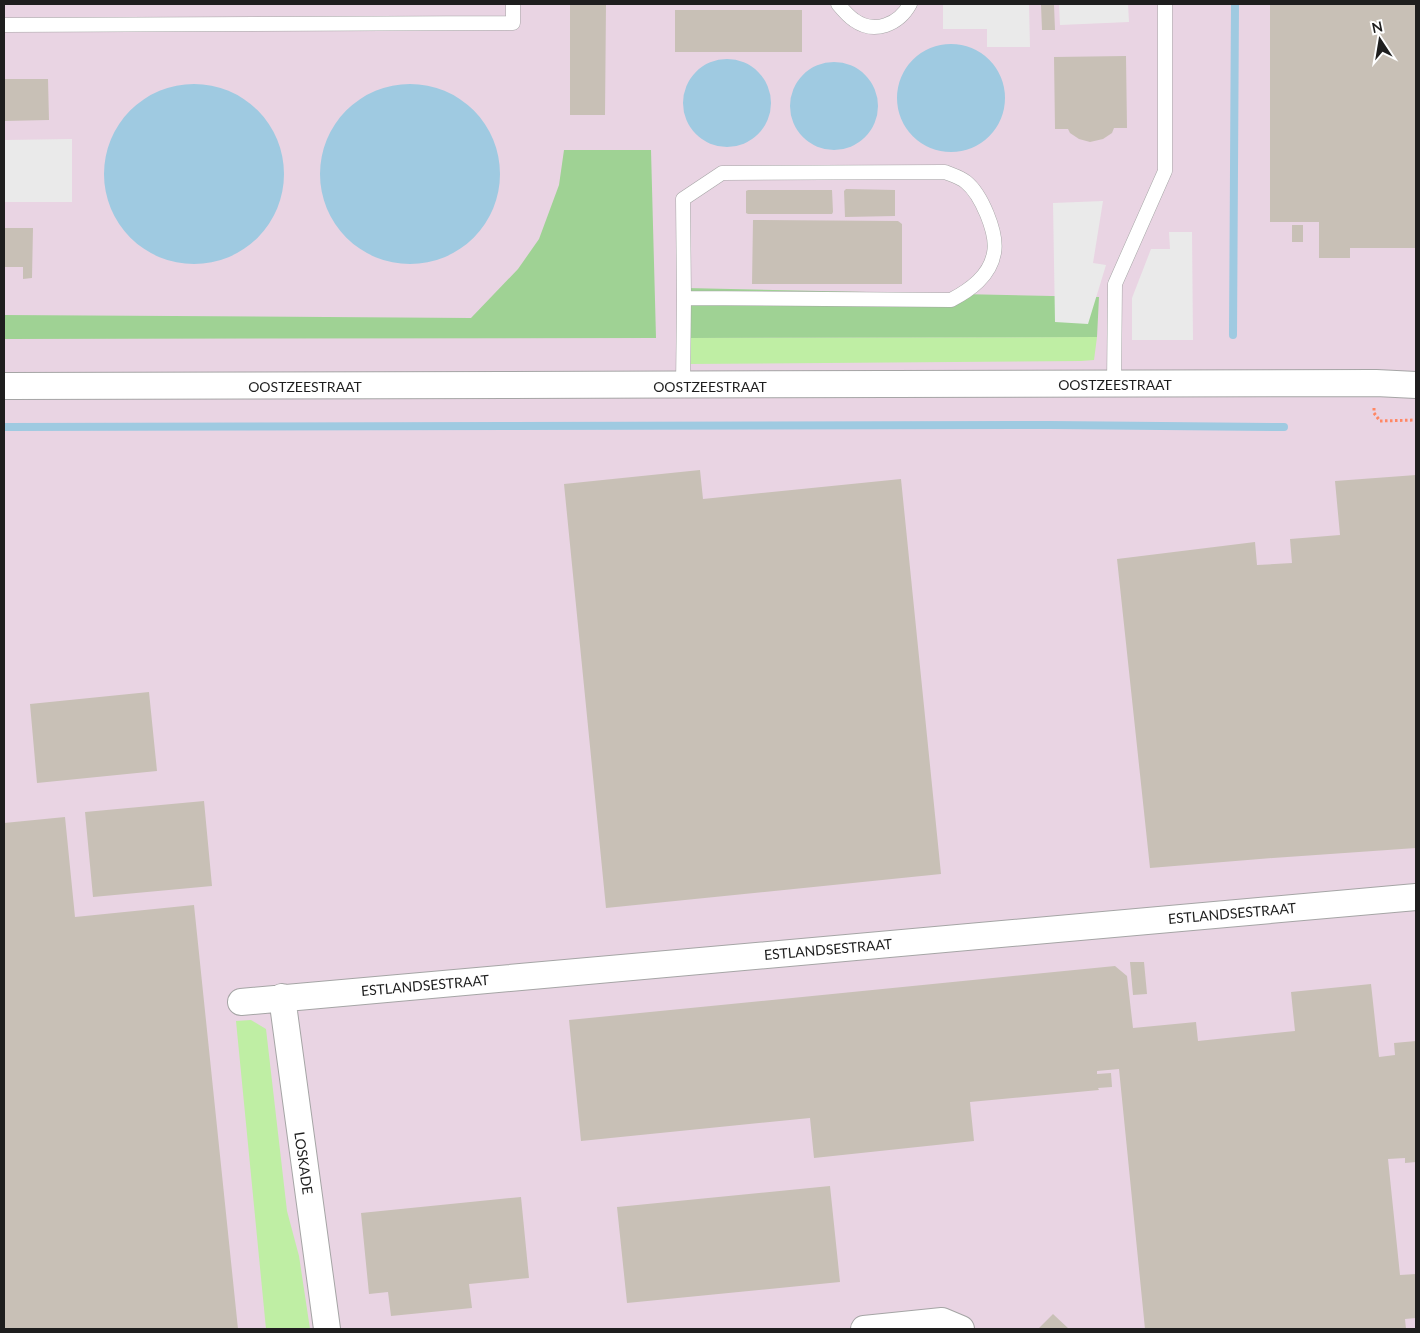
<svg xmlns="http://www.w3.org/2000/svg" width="1420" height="1333" font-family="Lato,sans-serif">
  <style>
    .industrial { fill: #e9d4e3 }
    .grass { fill: #bfeea4 }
    .forest { fill: #9fd294 }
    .parking { fill: #eaeaea }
    .water { fill: #9fcae1 }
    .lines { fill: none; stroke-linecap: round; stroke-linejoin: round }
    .stream { stroke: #9fcae1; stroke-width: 8 }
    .building { fill: #c8c0b6 }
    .lane-casing { stroke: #a5a5a5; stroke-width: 15 }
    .street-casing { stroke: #a5a5a5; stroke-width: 28 }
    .path { stroke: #ff8764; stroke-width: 3; stroke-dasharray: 2.5 2.5; stroke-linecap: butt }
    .lane { stroke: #fff; stroke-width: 14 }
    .street { stroke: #fff; stroke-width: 26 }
    .labels { text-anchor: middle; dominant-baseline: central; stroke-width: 4.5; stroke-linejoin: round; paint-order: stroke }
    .street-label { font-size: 14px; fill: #1e1e1e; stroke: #fff }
  </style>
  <rect width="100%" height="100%" fill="#f0ede3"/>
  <path class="industrial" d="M4 4H1416V1329H4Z"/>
  <path class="grass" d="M1097 337 1094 360 1081 361 687 364V338Z
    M251 1020 266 1029 287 1211 299 1256 310 1329H266L236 1021Z"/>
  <path class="forest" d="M564 150H651L656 338 4 339V315L471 318 518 269 539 239 559 185Z
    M686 288 1099 297 1097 337 687 338Z"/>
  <path class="parking" d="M943 4H1029L1030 47H987V29H943Z
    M1059 4H1128L1129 22 1060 25Z
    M72 139V202H4V140Z
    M1103 201 1093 263 1106 265 1088 324 1055 322 1053 203Z
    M1169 232H1192L1193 340H1132V298L1151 249H1170Z"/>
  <path class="water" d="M897 98a54 54 0 1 1 108 0a54 54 0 1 1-108 0Z
    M683 103a44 44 0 1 1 88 0a44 44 0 1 1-88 0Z
    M790 106a44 44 0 1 1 88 0a44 44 0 1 1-88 0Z
    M320 174a90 90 0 1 1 180 0a90 90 0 1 1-180 0Z
    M104 174a90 90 0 1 1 180 0a90 90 0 1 1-180 0Z"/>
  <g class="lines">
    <path class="stream" d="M1233 335 1235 4
      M4 427 1050 425 1284 427"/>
  </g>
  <path class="building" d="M570 4H606L605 115H570Z
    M1270 4H1416V248H1350V258H1319V222H1270Z
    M1041 5H1054L1055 30H1042Z
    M675 10H802V52H675Z
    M1126 56 1127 128H1114L1112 133 1103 139 1090 142 1079 139 1070 133 1068 129H1055L1054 57Z
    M4 79H48L49 120 4 121Z
    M846 189 895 190V216L845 217 844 191Z
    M748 190H832L833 212 832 214H748L746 213V191Z
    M753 220 898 221 902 224V284H752Z
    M1292 225H1303V242H1292Z
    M4 228H33L32 278 23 279V267H4Z
    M700 470 703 499 901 479 941 874 606 908 564 484Z
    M1416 475V848L1273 858 1150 868 1117 559 1255 542 1257 565 1292 563 1290 539 1340 535 1335 481Z
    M149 692 157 771 37 783 30 704Z
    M204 801 212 886 93 897 85 812Z
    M65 817 75 917 194 905 238 1329H4V823Z
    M1130 962H1144L1147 994 1133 995Z
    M1115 966 1127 976 1133 1028 1196 1022 1198 1041 1295 1031 1291 992 1371 984 1379 1057 1395 1055 1394 1043 1416 1041V1162L1405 1163V1158L1388 1159 1400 1275 1416 1274V1318L1405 1319 1406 1329H1145L1119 1069 1097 1071V1074L1111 1073 1112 1087 1098 1088 1099 1090 970 1102 974 1141 814 1158 810 1118 581 1141 569 1020Z
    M830 1186 840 1282 627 1303 617 1207Z
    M521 1197 529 1278 469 1284 472 1308 391 1316 388 1292 369 1294 361 1213Z
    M1053 1314 1069 1329H1038Z"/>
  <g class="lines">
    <defs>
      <path id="lane" d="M838 4C843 10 848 16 854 20 875 35 899 24 910 4
        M4 25 513 23V4
        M945 172C952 175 960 177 966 182 981 194 998 233 994 253 990 276 970 290 951 300L684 298 683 199 722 173Z
        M1114 384 1115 284 1165 171V4
        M683 386 684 298"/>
      <path id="street" d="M4 386 1376 383 1416 385
        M282 997 327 1329
        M241 1002 1416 897
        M864 1329 942 1321 961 1329"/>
    </defs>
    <use href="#lane" class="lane-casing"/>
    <use href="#street" class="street-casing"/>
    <path class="path" d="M1374 408V413L1380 421 1416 420"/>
    <use href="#lane" class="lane"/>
    <use href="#street" class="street"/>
  </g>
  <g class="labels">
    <g class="street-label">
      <text x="1115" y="384">OOSTZEESTRAAT</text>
      <text x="305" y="386">OOSTZEESTRAAT</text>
      <text x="710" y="386">OOSTZEESTRAAT</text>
      <text transform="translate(1232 913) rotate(-5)">ESTLANDSESTRAAT</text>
      <text transform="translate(828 949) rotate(-5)">ESTLANDSESTRAAT</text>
      <text transform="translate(425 985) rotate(-5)">ESTLANDSESTRAAT</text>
      <text transform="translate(304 1163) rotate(82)">LOSKADE</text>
    </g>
  </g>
  <rect width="1420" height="1333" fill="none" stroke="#1e1e1e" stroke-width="10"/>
  <g transform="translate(1380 40) rotate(348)" stroke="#ffffff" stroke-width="4" paint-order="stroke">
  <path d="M0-4L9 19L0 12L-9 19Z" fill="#1e1e1e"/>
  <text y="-8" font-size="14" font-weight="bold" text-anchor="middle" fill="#1e1e1e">N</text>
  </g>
</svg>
